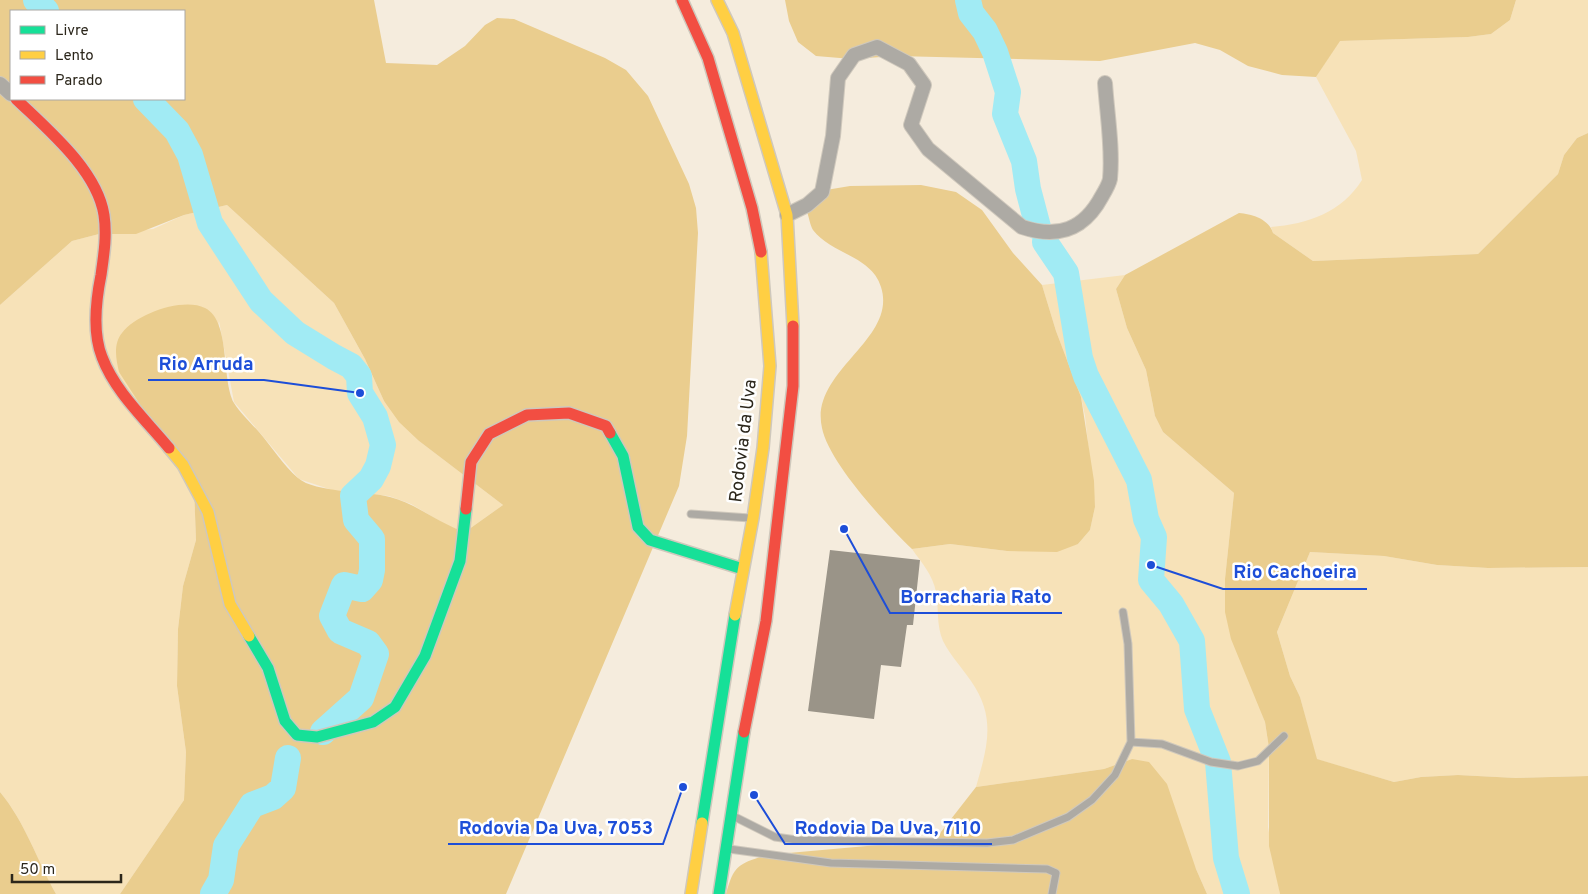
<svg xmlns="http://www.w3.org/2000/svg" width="1588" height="894" font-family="Overpass,sans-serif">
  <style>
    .green { fill: #f7e2b8 }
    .forest { fill: #eacd8e; fill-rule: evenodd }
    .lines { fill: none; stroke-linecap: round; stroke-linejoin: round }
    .river { stroke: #a1ebf4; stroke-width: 26 }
    .building { fill: #9a9488 }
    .lane-casing { stroke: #cfc8bc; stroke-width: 9 }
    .street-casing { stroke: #cfc8bc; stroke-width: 16 }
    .fast-casing { stroke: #cfc8bc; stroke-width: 14 }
    .slow-casing { stroke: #cfc8bc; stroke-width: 14 }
    .jam-casing { stroke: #cfc8bc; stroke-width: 14 }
    .lane { stroke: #adaaa4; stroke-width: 7 }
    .street { stroke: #adaaa4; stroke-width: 14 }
    .fast { stroke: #16e098; stroke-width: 11 }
    .slow { stroke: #ffcf43; stroke-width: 11 }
    .jam { stroke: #f24e42; stroke-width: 11 }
    .labels { text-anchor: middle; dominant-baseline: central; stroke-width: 5; stroke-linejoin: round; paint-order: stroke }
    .street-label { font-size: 18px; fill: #2b261b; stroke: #fff }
    .leader { fill: none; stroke: #1d4ed8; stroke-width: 2 }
    .callout-dot { fill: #1d4ed8; stroke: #fff; stroke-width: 2 }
    .callout-label { font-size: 19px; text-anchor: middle; font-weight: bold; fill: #1d4ed8; stroke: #fff; stroke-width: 5; stroke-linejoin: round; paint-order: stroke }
  </style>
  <rect width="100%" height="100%" fill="#f5ecdd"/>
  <path class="green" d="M1516 0H1588V133L1577 138 1564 155 1558 174 1478 254 1313 261 1273 233 1271 227C1308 224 1342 212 1362 180L1356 151 1316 77 1339 41 1468 37 1491 34 1510 20Z
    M227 205 334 303 365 359 384 401 419 441 503 505 465 532 448 526 411 504 389 496 332 490 299 479 234 402 219 321 194 488 196 540 183 586 178 629 177 686 186 752 184 800 120 894H56C37 860 25 822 0 792V305L72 241 99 234 153 229 184 215Z
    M1125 275 1116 289 1127 328 1146 370 1155 416 1163 432 1234 493 1225 579 1253 688 1265 722 1269 748 1268 827 1280 894H1207L1196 869 1132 759 1104 769 976 787C987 748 997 718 971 681 963 669 950 655 943 641 936 625 939 608 936 592 933 575 921 562 912 549L950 544 1007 551 1078 544 1090 530 1095 507 1085 416 1081 397 1056 331 1042 285Z
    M1310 552 1384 556 1437 565 1488 568 1588 567V776L1516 778 1458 775 1421 777 1394 782 1316 759 1300 697 1290 676 1277 632Z"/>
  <path class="forest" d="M0 0H374L386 63 437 65 465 46 485 25 497 18 514 19 605 58 626 70 648 96 689 184 696 208 698 233 687 436 679 486 506 894H120L184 800 186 752 177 686 178 629 183 586 196 540 194 488 119 372C116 359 113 344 122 333 136 314 183 297 205 308 231 321 221 379 234 403 240 413 251 423 259 432 272 447 283 465 298 478 315 493 368 491 390 497 417 504 438 523 465 532L503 505 419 441 399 422 384 401 365 359 334 303 227 205 184 215 136 234H99L72 241 0 305ZM11 11H184V99H11Z
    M785 0H1516L1510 20 1491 34 1468 37 1340 41 1316 77 1282 75 1248 66 1220 50 1195 43 1100 61 896 56 852 59 816 56 798 42 789 21Z
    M1588 133V567L1488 568 1437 565 1384 556 1310 552 1277 632 1290 676 1300 697 1317 759 1394 782 1421 777 1458 775 1516 778 1588 776V894H1280L1269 846V748L1265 722 1231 639 1225 612V579L1234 493 1163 432 1155 416 1146 370 1127 328 1116 289 1125 275 1239 213C1252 214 1269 219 1273 233L1313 261 1478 254 1558 174 1564 155 1577 138Z
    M921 185 956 192 982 210 1013 253 1042 285 1056 331 1081 397 1094 481 1095 507 1090 530 1078 544 1057 552 1007 551 950 544 912 549C886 524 829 463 822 428 809 371 898 340 881 287 872 256 831 254 813 230 810 225 809 217 807 212L826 190 850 186Z
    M1132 759 1149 762 1167 784 1196 869 1207 894H726C734 865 738 864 766 855L912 842 937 837 976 787 1104 769Z
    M0 792C25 822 37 860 56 894H0Z"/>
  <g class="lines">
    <path class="river" d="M36 0 46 11
      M968 0 971 13 985 31 995 52 1008 92 1005 114 1024 161 1028 189 1038 227
      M146 99 177 131 190 155 210 223 261 301 295 333 334 357 351 366 359 376 360 393 375 417 383 445 378 466 371 479 353 496 356 520 372 539V570L370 580 362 589 344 585 332 616 340 631 368 643 376 654 361 698 323 732
      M1045 242 1066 273 1080 358 1086 376 1139 480 1146 519 1154 537 1151 580 1171 604 1192 641 1197 709 1218 762 1226 858 1237 894
      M213 894 221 880 226 846 252 805 273 797 283 788 288 758"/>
  </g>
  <path class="building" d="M830 550 920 560 913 625H907L901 667 881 665 874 719 808 711Z"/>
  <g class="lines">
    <defs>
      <path id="lane" d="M691 514 750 518
        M1123 612 1128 644 1131 742
        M733 816 775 837 797 840 987 843 1013 840 1068 817 1092 800 1115 775 1131 742 1162 744 1211 762 1238 766 1258 761 1284 736
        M729 849 831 863 1047 869 1056 873 1052 894"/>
      <path id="street" d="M0 84 11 94
        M787 215 807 205 822 192 833 136 838 78 854 55 877 47 909 64 924 85 911 125 928 149 1022 227C1058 239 1084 230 1102 196 1105 191 1109 184 1110 179 1113 148 1107 114 1105 83"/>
      <path id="fast" d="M610 433 623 456 638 527 650 540 743 569
        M249 636 268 668 285 721 297 735 317 737 373 722 395 707 425 656 460 561 466 509
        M702 823 735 615
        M719 894 744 732"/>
      <path id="slow" d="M717 0 733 33 787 215 793 326
        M169 448 183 465 208 512 230 604 249 636
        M735 615 753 518 763 448 770 366 761 252
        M691 894 702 823"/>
      <path id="jam" d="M682 0 708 58 752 208 761 252
        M16 99C47 129 97 170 104 215 107 235 104 254 101 275 96 300 92 332 102 357 115 392 146 420 169 448
        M466 509 471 462 489 434 527 415 569 413 606 426 610 433
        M744 732 766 621 793 386V326"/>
    </defs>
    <use href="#lane" class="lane-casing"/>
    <use href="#street" class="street-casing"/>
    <use href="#fast" class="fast-casing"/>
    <use href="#slow" class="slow-casing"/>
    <use href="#jam" class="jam-casing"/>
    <use href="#lane" class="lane"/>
    <use href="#street" class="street"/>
    <use href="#fast" class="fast"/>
    <use href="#slow" class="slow"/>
    <use href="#jam" class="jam"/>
  </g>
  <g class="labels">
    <g class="street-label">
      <text transform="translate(744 441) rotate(-83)">Rodovia da Uva</text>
    </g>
  </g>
  <path class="leader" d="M360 393L264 380H148M1151 565L1223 589H1367M844 529L890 613H1062M754 795L785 844H992M683 787L663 844H448"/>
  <g class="callout-dot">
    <circle cx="360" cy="393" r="5"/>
    <circle cx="1151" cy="565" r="5"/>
    <circle cx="844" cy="529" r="5"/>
    <circle cx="754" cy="795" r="5"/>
    <circle cx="683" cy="787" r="5"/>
  </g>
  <g class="callout-label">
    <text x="206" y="370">Rio Arruda</text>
    <text x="1295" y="578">Rio Cachoeira</text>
    <text x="976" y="603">Borracharia Rato</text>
    <text x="888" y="834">Rodovia Da Uva, 7110</text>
    <text x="556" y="834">Rodovia Da Uva, 7053</text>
  </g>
  <rect x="10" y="10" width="175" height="90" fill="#ffffff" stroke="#aaa8a4"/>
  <rect x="20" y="26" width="25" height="8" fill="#16e098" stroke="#aaa8a4"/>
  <text x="55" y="35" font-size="15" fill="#2b261b">Livre</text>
  <rect x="20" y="51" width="25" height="8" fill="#ffcf43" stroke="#aaa8a4"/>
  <text x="55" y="60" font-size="15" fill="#2b261b">Lento</text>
  <rect x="20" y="76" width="25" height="8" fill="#f24e42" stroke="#aaa8a4"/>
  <text x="55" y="85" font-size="15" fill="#2b261b">Parado</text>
  <path d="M12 874v8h109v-8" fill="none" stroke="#2b261b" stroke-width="2.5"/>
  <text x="20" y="874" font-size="15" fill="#2b261b" stroke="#ffffff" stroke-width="4" paint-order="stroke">50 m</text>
</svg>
